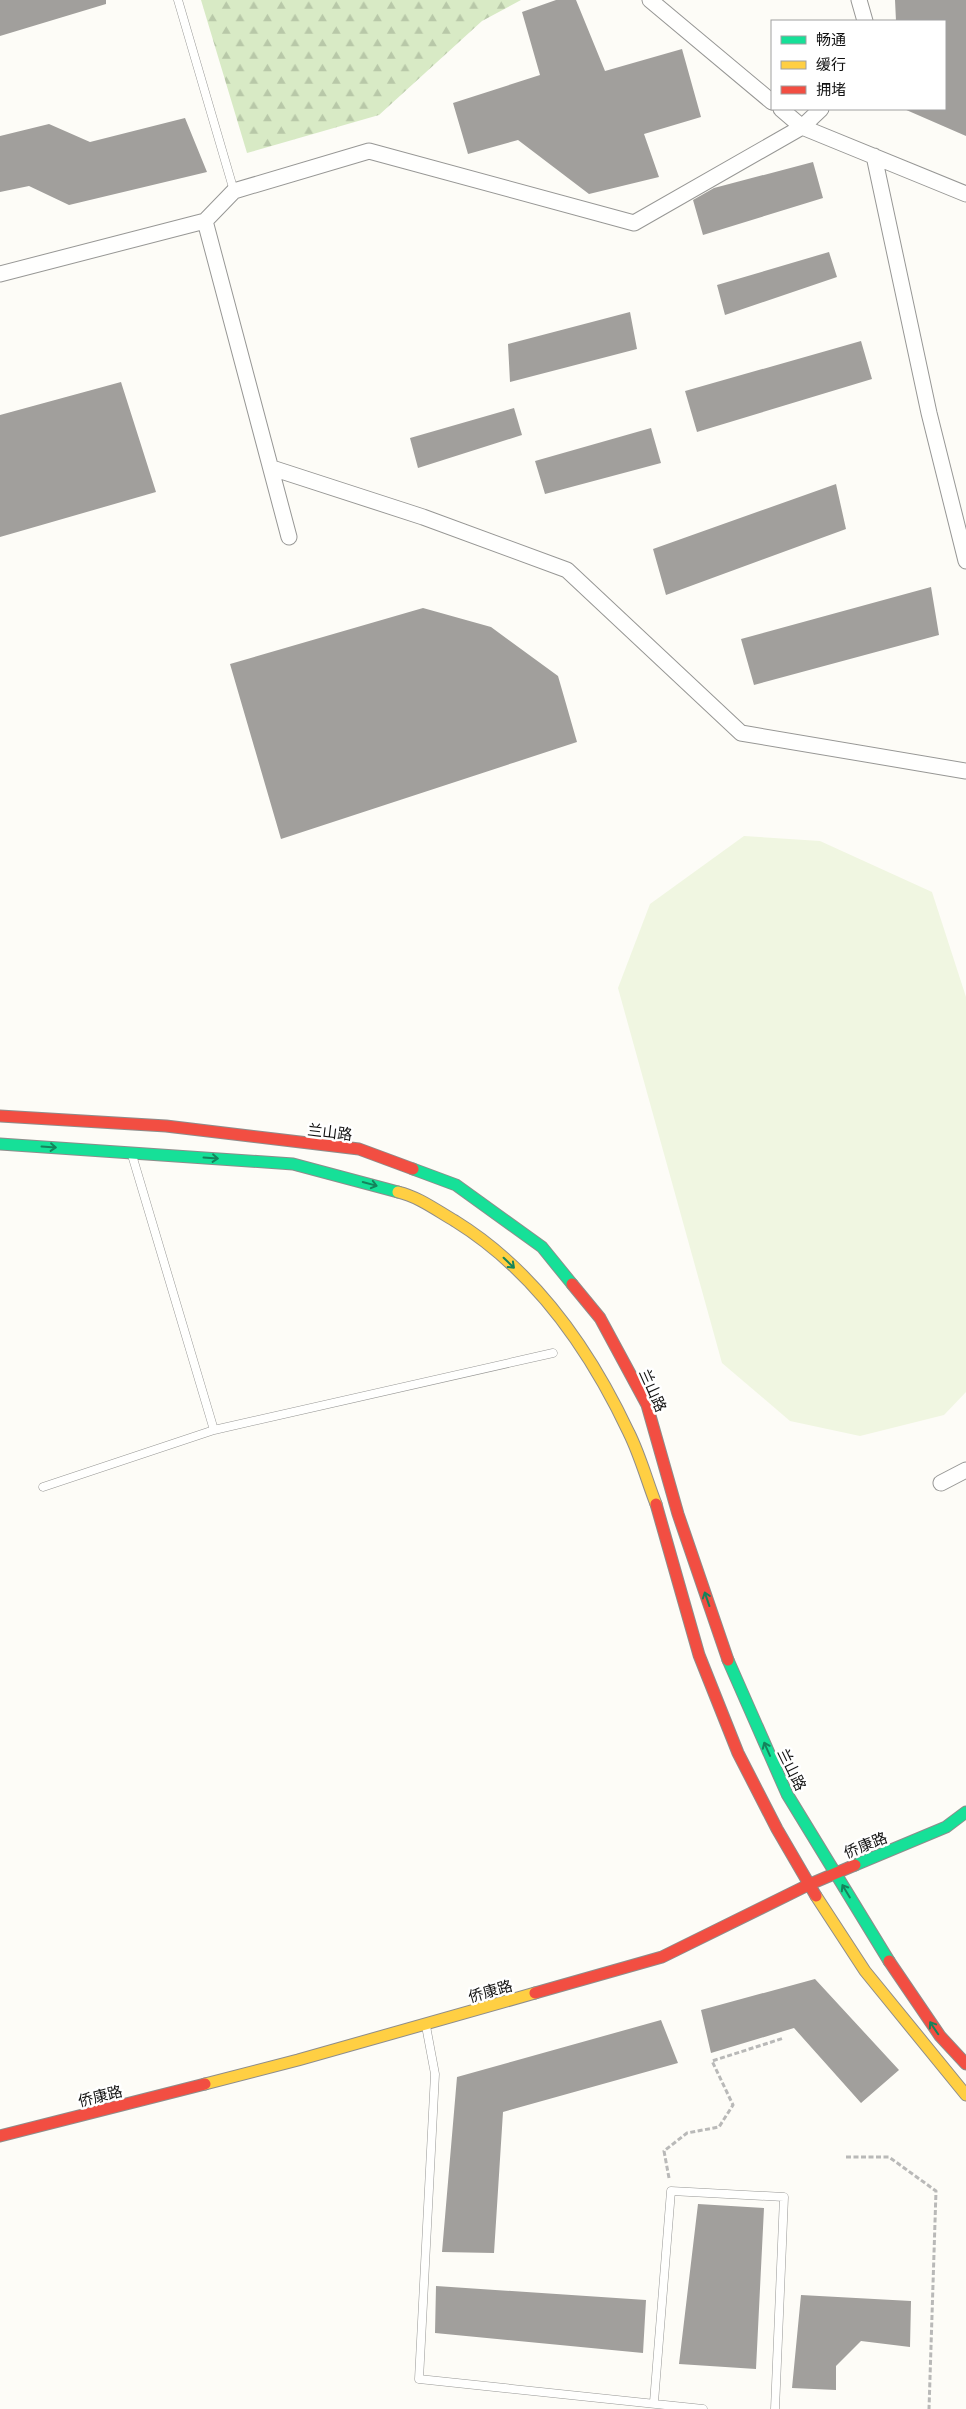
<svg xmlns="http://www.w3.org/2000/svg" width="966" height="2409" font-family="Literata,'Noto Sans SC',serif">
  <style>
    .forest { fill: url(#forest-firs) }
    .pitch { fill: #f0f6e1 }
    .building { fill: #a19f9c }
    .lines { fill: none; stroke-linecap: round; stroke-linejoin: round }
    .lane-casing { stroke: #979795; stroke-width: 9 }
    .street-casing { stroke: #979795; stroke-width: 17 }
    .fast-casing { stroke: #8e8d8b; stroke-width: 13 }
    .slow-casing { stroke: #8e8d8b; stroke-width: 13 }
    .jam-casing { stroke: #8e8d8b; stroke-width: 13 }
    .path { stroke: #b9b9b8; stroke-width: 3; stroke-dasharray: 5 2.5; stroke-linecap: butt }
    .lane { stroke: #fffffe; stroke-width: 8 }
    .street { stroke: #fffffe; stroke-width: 15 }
    .fast { stroke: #16e098; stroke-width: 11 }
    .slow { stroke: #ffcf43; stroke-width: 11 }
    .jam { stroke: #f24e42; stroke-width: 11 }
    .oneway { stroke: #14835b }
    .labels { text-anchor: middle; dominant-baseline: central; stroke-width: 5; stroke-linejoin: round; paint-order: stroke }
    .street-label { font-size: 15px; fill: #111; stroke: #fff }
  </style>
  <defs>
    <pattern id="forest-firs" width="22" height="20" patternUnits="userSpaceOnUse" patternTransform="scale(1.25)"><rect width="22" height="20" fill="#d8eac5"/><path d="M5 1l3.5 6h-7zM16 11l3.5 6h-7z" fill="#b8c8a8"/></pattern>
  </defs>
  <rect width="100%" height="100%" fill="#fdfcf7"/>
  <path class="forest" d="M201 0H521L482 21 379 115 247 153Z"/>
  <path class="pitch" d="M744 836 820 841 932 892 966 997V1392L944 1415 860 1436 790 1421 722 1363 618 988 650 904Z"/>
  <path class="building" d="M0 0H106V4L0 36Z
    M556 0H576L605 71 682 49 701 117 644 134 659 177 589 194 518 140 468 154 453 103 540 75 522 12Z
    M895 0H966V136L904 109H945V21H896Z
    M185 118 207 172 69 205 29 186 0 192V136L49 124 90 142Z
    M813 162 823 198 703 235 693 200 714 188Z
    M829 252 837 277 725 315 717 285Z
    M630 312 637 349 510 382 508 344Z
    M861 341 872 379 697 432 685 391Z
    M121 382 156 492 0 537V415Z
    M514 408 522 435 418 468 410 438Z
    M651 428 661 463 545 494 535 461Z
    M836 484 846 529 666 595 653 549Z
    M931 587 939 635 754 685 741 639Z
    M423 608 491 627 558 676 577 742 281 839 230 664Z
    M815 1979 899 2070 861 2103 794 2028 711 2053 701 2010Z
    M661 2020 678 2063 503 2112 494 2253 442 2252 457 2077Z
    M698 2204 764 2208 756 2369 679 2364Z
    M436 2286 646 2300 643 2353 435 2333Z
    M801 2295 911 2301 910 2347 861 2341 836 2366V2390L792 2388Z"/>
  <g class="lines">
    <defs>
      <path id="lane" d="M178 0 234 191
        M132 1155 214 1430
        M43 1487 214 1430 553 1353
        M426 2026 435 2074 419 2379 703 2409
        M654 2402 671 2191 784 2197 775 2409"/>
      <path id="street" d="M650 0 772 102
        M859 0 865 21
        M781 109 802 127 966 194
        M874 156 929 413 966 561
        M205 221 289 537
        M0 274 205 221 234 191 369 151 634 223 802 127 821 109
        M272 468 423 517 567 570 741 733 966 771
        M941 1483 966 1470"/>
      <path id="fast" d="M0 1144 293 1164 398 1192
        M413 1169 456 1185 542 1247 572 1284
        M728 1660 787 1794 889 1961
        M855 1865 946 1827 966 1812"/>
      <path id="slow" d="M398 1192C419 1197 436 1210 455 1221 534 1270 590 1350 629 1433 640 1455 647 1481 656 1504
        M816 1896 865 1971 966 2095
        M205 2084 298 2060 535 1993"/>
      <path id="jam" d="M0 1116 166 1126 359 1149 413 1169
        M572 1284 600 1318 647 1405 678 1514 728 1660
        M656 1504 699 1655 738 1753 777 1829 816 1896
        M889 1961 940 2036 966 2064
        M535 1993 662 1957 808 1885 855 1865
        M0 2136 205 2084"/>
    </defs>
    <use href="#lane" class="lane-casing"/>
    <use href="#street" class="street-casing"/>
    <use href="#fast" class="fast-casing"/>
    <use href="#slow" class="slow-casing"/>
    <use href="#jam" class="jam-casing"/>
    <path class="path" d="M846 2157H889L936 2191 929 2409
      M669 2178 664 2151 687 2133 719 2127 733 2105 712 2061 784 2038"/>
    <use href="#lane" class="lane"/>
    <use href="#street" class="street"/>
    <use href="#fast" class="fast"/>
    <use href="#slow" class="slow"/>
    <use href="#jam" class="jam"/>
  </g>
  <defs><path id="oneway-shaft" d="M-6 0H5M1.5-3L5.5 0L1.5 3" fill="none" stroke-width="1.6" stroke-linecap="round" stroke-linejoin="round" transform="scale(1.25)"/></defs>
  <g class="oneway">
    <use href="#oneway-shaft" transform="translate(49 1147) rotate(4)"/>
    <use href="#oneway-shaft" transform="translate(211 1158) rotate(4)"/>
    <use href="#oneway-shaft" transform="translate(370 1184) rotate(15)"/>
    <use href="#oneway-shaft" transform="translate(509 1263) rotate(44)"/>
    <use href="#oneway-shaft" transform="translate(707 1599) rotate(-109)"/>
    <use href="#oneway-shaft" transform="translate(767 1749) rotate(-114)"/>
    <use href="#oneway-shaft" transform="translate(846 1891) rotate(-121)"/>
    <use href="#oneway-shaft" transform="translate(934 2028) rotate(-124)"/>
  </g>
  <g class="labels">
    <g class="street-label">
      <text transform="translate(330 1131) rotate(7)">兰山路</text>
      <text transform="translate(654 1390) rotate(66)">兰山路</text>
      <text transform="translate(793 1769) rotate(64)">兰山路</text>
      <text transform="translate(865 1844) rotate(-22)">侨康路</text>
      <text transform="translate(490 1990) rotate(-16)">侨康路</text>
      <text transform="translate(100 2095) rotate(-14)">侨康路</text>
    </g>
  </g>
  <rect x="771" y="20" width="175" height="90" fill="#ffffff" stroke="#a0a0a0"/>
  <rect x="781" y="36" width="25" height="8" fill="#16e098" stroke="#a0a0a0"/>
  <text x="816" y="45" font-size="15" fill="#111111">畅通</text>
  <rect x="781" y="61" width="25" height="8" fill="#ffcf43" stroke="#a0a0a0"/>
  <text x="816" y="70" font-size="15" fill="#111111">缓行</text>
  <rect x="781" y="86" width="25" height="8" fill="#f24e42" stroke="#a0a0a0"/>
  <text x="816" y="95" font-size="15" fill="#111111">拥堵</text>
</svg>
